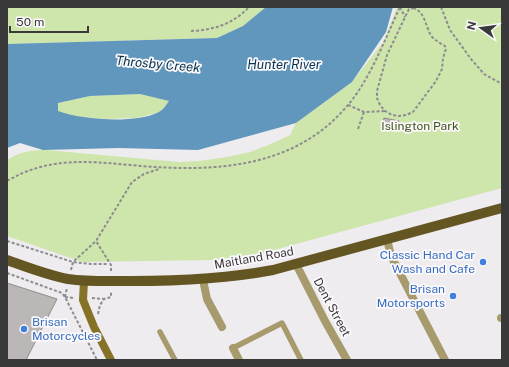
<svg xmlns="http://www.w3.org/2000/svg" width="509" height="367" font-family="'Public Sans',sans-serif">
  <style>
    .green { fill: #cee6ac }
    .water { fill: #6196bd; fill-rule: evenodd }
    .building { fill: #bab7b6; stroke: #908c8c }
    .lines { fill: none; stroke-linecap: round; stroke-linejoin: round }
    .path { stroke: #8e8c8e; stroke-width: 2; stroke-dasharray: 3 2; stroke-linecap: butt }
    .lane { stroke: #a79a6d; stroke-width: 5.5 }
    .street { stroke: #a79a6d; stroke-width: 8 }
    .secondary { stroke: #857226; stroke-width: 8 }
    .primary { stroke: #645623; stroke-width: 10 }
    .shop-dot { fill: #3f7fe0; stroke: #fbf9fc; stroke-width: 1.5 }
    .labels { text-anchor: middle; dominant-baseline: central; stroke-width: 3.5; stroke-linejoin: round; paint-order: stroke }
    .park-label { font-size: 12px; fill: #3d5214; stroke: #fbf9fc }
    .shop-label { font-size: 12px; fill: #366cbe; stroke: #fbf9fc; text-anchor: end }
    .street-label { font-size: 12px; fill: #3a393a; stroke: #fbf9fc }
    .water-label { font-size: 13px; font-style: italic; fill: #05334e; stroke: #fbf9fc }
  </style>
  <rect width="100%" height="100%" fill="#eeecee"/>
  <path class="green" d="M7 7H266L243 26 217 38 10 44H7Z
    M397 7H502V188L263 253 214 260 82 262 7 236V160C19 152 32 150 46 150L179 162 199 161 227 157 250 152 271 144 290 135 296 123 352 82 384 41Z
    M140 94 170 101 160 112 137 118 104 119 73 116 58 112V103L90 96Z"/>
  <path class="water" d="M266 7H393L386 32 352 82 296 123 198 150 118 148 43 150 20 143 7 148V44L217 38 243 26ZM140 94 169 101C166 105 163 110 159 112 136 124 82 120 58 111V103L90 96Z"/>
  <path class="building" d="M384 118 399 121 396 131 382 127Z
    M7 283 57 299 26 360H7Z"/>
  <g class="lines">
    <path class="path" d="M400 7 405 17
      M441 7 450 30 471 59 484 74 502 84
      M413 8C426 12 425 27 432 37 436 41 440 43 445 46L446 49 443 58 442 69 436 81 413 112 406 115 399 116 392 115 385 111 380 105 377 98V91L387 55 407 13 409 9Z
      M191 31C214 30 233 24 249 7
      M348 105 364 112 385 111
      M358 129 364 112
      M7 181C48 157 86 161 130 165 214 173 301 170 355 96 374 69 386 37 400 7
      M7 241 73 262 91 264H108
      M71 270 73 262 96 241
      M111 271V265L96 241 132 182 144 174 159 169
      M7 273 62 293 65 297 97 360
      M65 297 67 288
      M65 297 74 298
      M92 298 104 299
      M98 314 100 305 104 299 111 297V291"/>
    <path class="lane" d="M160 332 175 360
      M233 348 282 323 301 360"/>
    <path class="street" d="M387 239 391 256 445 360
      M296 264 325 321 347 360
      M203 280 207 299 222 327
      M501 318H502
      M233 348 239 360"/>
    <path class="secondary" d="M84 281 83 300 94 327 111 360"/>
    <path class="primary" d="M7 260C27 267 47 275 68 279 89 282 110 281 131 281 180 281 225 279 273 270L502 208"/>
  </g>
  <g class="shop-dot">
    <circle cx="483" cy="262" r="4"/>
    <circle cx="453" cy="296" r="4"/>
    <circle cx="24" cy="329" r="4"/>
  </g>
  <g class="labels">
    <g class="park-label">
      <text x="420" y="126">Islington Park</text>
    </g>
    <g class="shop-label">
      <text x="475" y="255">Classic Hand Car<tspan x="475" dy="14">Wash and Cafe</tspan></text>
      <text x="445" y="289">Brisan<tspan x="445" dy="14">Motorsports</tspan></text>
      <text x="32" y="322" text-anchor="start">Brisan<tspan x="32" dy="14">Motorcycles</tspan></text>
    </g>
    <g class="street-label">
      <text transform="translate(254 258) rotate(-10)">Maitland Road</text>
      <text transform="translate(332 307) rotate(62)">Dent Street</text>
    </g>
    <g class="water-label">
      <text transform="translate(158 64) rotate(5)">Throsby Creek</text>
      <text x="284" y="64">Hunter River</text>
    </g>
  </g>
  <rect width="509" height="367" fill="none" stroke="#3a393a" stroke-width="16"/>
  <g transform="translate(481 28) rotate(284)" stroke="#fbf9fc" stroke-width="3" paint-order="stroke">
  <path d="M0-3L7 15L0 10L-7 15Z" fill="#3a393a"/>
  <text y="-6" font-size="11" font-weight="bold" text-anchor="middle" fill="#3a393a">N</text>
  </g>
  <path d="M10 26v6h78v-6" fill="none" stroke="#3a393a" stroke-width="2"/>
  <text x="16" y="26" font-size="12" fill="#3a393a" stroke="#fbf9fc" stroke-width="3" paint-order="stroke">50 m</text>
</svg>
